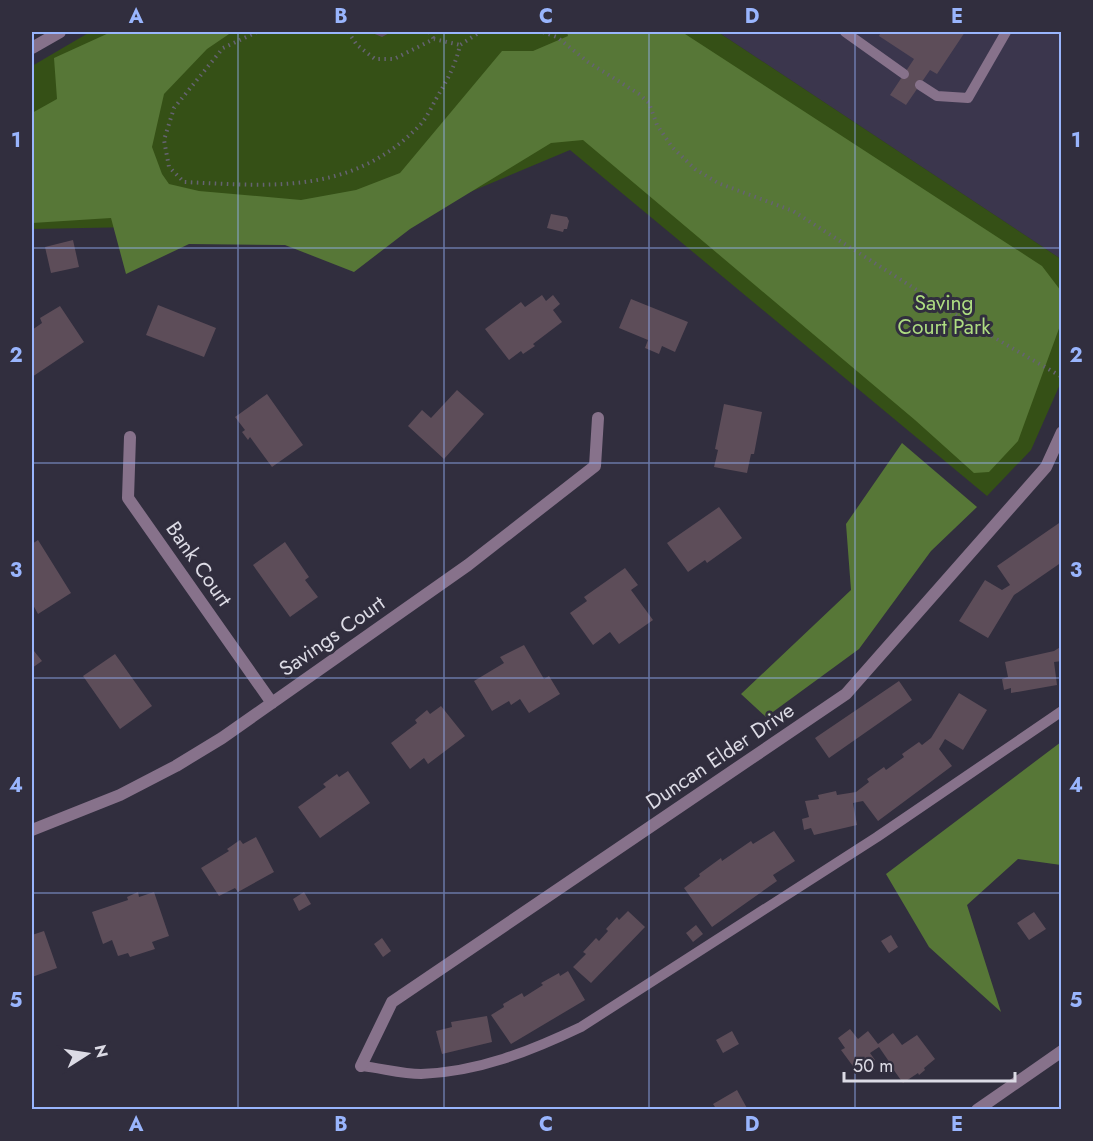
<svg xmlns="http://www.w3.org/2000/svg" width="1093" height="1141" font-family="Jost,sans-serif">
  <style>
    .built { fill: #3b364d }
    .green { fill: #355016 }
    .forest { fill: #577737 }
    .building { fill: #5d4d59 }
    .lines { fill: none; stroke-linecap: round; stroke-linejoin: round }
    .path { stroke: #656371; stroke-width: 4; stroke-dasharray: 1.5 4.5; stroke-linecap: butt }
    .service { stroke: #87728b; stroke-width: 10 }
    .minor { stroke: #87728b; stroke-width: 12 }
    .grid { fill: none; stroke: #99b5fd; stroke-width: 1.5; stroke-opacity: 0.55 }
    .labels { text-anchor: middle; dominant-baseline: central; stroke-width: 6; stroke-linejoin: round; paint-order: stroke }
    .park-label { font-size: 21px; fill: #aedd82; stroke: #312e3e }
    .street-label { font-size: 21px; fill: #dcdbe5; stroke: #312e3e }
    .neatline { fill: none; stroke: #99b5fd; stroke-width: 2 }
    .grid-label { font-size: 20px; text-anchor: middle; font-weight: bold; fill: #99b5fd }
  </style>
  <rect width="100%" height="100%" fill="#312e3e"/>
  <path class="built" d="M718 32H1061V259Z"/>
  <path class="green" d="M90 32H718L1061 259V382L1031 450 987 496 570 150 382 229 239 225 32 229V66Z"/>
  <path class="forest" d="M111 32H232L207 49 164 94 152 147 162 174 169 184 199 191 301 200 356 190 400 173 502 51H533L568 36 567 32H682L1042 266 1061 291V323L1018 441 989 472 974 473 915 420 583 140 551 143 410 229 354 272 285 245 189 244 126 274 111 218 32 223V113L57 99 54 58Z
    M902 443 977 507 931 551 859 649 766 717 741 694 851 590 846 524Z
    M1061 742V865L1018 859 967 905 1001 1012 929 947 886 874Z"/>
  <path class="building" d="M370 32H391L382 37Z
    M881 32H965L937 74 930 70 906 105 890 95 914 59 879 36Z
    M551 214 567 217 569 221 567 229H564L563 232 547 228Z
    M73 240 79 267 51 273 45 247Z
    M542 295 546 301 553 295 560 304 553 310 562 322 533 344 535 346 523 354 521 351 509 360 485 329 521 302 525 307Z
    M631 299 688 322 675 352 662 346 659 354 645 348 648 340 619 328Z
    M158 305 216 328 204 357 146 335Z
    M60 306 84 342 32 377V330L42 323 40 318Z
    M457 390 484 414 444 459 408 426 422 410 431 418Z
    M267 394 303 445 272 467 250 437 248 440 242 432 245 430 235 417Z
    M724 404 762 412 754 454H751L747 473 714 467 718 450 715 449Z
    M719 507 742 538 707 563 705 560 688 572 667 543Z
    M1062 521V562L1014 595 988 638 959 621 985 580 1002 590 1010 585 997 566Z
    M38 540 71 593 38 614 32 603V544Z
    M285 542 309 577 305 580 318 597 290 617 253 565Z
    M625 568 638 585 631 590 653 620 619 644 610 632 593 645 570 613 587 601 584 597Z
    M524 645 544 679 549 676 560 694 529 713 520 699 511 705 509 701 492 711 474 681 504 663 500 657Z
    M1062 646V661L1054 662 1057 685 1011 693V688L1004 690 1002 679 1008 677 1005 662 1054 651Z
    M34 651 42 661 32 668V653Z
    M115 654 152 706 120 729 83 676Z
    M899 681 912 700 829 758 815 738Z
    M959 693 987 710 963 750 945 739 939 749 952 766 878 821 863 801 853 803 857 825 814 835 811 828 804 830 802 819 809 817 805 801 819 799 818 795 836 791 837 795 856 792 869 782 867 779 884 767 886 770 904 757 902 754 919 742 922 745 931 738Z
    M441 706 465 736 428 764 424 758 410 769 391 743 417 723 415 720 427 710 430 714Z
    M348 771 370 803 320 838 298 807 326 787 323 784 337 774 339 777Z
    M774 831 795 861 773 875 777 881 712 927 684 888 700 876 699 874 721 858 722 861 751 841 753 844Z
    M256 837 274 872 238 892 235 888 219 896 201 868 229 851 227 849 240 840 243 844Z
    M138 892 139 897 154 892 169 936 152 942 155 949 130 957 128 953 118 956 112 940 103 944 92 912 128 900 127 897Z
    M304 892 311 904 299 911 293 899Z
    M628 911 645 927 591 983 573 967 586 954 583 952 596 938 599 941 608 931 606 929 617 917 619 920Z
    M1034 912 1046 929 1029 940 1017 923Z
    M696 925 703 934 693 942 686 933Z
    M44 931 57 968 32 977V935Z
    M891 935 898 947 889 953 881 941Z
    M382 938 391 951 383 957 374 944Z
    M568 971 585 1000 511 1044 491 1015 504 1007 503 1004 522 993 524 997 543 985 541 983 559 973 560 976Z
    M487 1016 492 1042 442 1054 436 1031 452 1027 451 1022Z
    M850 1029 858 1039 868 1031 878 1044 893 1033 902 1045 917 1035 935 1059 924 1068 925 1070 919 1075 918 1073 903 1083 893 1069 890 1072 886 1066 890 1063 879 1047 870 1053 875 1060 866 1067 863 1063 855 1069 841 1050 845 1048 838 1038Z
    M732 1031 739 1044 723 1053 716 1040Z
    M737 1090 748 1110H717L713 1104Z"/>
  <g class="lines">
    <path class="path" d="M257 32 223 48 174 108 164 140 169 167 184 182C271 186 352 195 419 126 426 119 431 108 436 99 447 80 455 67 460 45L480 32
      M348 32 357 45 375 59H394L434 39 460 45
      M429 32 434 39
      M543 32 557 37 588 62 639 94 649 103 657 125 672 147 695 169 718 183 793 211 964 320 1062 377"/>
    <path class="service" d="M845 32 904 74
      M920 85 937 96 968 98 1006 32
      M361 1066C381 1068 402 1074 421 1074 478 1072 531 1051 581 1027L877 837 1062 711"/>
    <path class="minor" d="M32 48 60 32
      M130 437 128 498 272 703
      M32 830 120 795 176 766 222 738 468 565 595 466 598 418
      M361 1066 392 1002 846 694 1046 467 1062 432
      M977 1110 1062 1051"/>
  </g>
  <path class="grid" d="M238 32V1110M444 32V1110M649 32V1110M855 32V1110M32 248H1062M32 463H1062M32 678H1062M32 893H1062"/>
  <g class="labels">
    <g class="park-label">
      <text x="944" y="303">Saving<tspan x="944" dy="24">Court Park</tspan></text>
    </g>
    <g class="street-label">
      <text transform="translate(199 564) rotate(55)">Bank Court</text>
      <text transform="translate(332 636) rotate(-35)">Savings Court</text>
      <text transform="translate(720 756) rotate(-34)">Duncan Elder Drive</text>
    </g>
  </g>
  <rect width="1093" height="1141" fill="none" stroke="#312e3e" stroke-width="66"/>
  <g transform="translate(87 1054) rotate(78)" stroke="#312e3e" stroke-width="4.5" paint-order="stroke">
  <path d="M0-4.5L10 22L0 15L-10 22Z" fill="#dcdbe5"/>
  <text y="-9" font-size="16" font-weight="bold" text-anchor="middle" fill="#dcdbe5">N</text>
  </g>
  <path d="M844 1072v9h171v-9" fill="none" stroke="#dcdbe5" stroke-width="3"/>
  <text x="853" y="1072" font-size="18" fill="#dcdbe5" stroke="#312e3e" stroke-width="4.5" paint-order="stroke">50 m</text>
  <rect x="33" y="33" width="1027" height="1075" class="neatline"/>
  <g class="grid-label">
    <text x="136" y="23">A</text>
    <text x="341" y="23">B</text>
    <text x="546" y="23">C</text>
    <text x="752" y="23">D</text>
    <text x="957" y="23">E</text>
    <text x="16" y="147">1</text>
    <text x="1076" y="147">1</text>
    <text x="16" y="362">2</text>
    <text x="1076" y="362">2</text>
    <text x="16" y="577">3</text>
    <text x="1076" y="577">3</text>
    <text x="16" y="792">4</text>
    <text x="1076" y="792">4</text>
    <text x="16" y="1007">5</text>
    <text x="1076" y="1007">5</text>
    <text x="136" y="1131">A</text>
    <text x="341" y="1131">B</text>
    <text x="546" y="1131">C</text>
    <text x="752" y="1131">D</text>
    <text x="957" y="1131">E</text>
  </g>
</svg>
